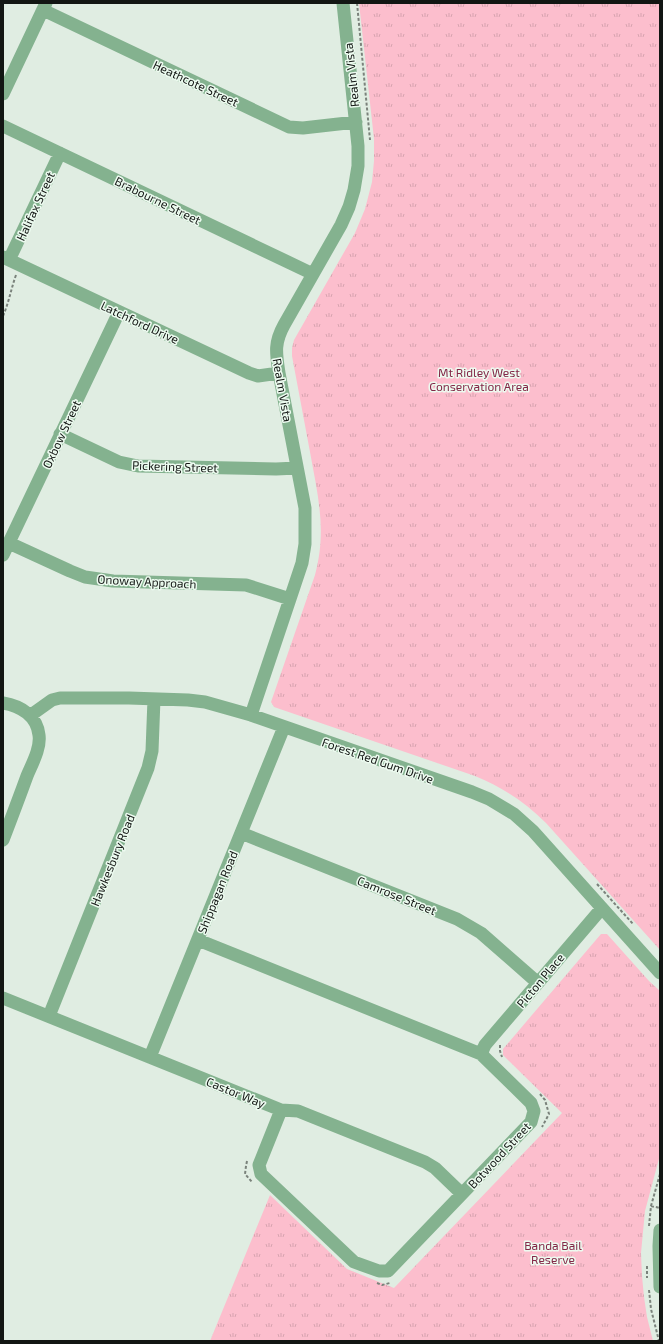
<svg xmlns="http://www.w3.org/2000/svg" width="663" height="1344" font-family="'Exo 2',sans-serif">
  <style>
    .grass { fill: url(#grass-tufts) }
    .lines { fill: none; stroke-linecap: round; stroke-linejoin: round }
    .path { stroke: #7a827b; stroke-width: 2; stroke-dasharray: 3 2; stroke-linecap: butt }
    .minor { stroke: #84b28f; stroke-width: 13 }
    .labels { text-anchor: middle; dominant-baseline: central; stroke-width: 3; stroke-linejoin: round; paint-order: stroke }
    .street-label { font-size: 12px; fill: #121613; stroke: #edfbf0 }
    .park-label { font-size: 12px; fill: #832747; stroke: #edfbf0 }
  </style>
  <defs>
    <pattern id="grass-tufts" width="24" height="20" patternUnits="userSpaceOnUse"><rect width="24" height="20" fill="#fcbecd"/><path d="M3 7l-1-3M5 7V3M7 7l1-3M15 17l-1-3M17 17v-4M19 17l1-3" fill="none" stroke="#d7a3af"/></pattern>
  </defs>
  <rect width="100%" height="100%" fill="#e0ede2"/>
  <path class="grass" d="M359 3H660V950L546 823C525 802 502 787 475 776L274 707 271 702 315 575C327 531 318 496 310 452 304 420 298 388 292 356V348L294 340 355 233 365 209 372 182 374 161V139Z
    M601 934H607L649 981 660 991V1155L645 1211 641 1253 642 1276 644 1297 647 1317 653 1341H210L270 1195 347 1269 394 1288 562 1113 503 1055V1049Z"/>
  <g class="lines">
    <path class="path" d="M357 3 370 140
      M3 316C9 302 11 289 16 275
      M597 884 633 924
      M500 1045V1051L502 1057
      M540 1094 545 1100 549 1114 542 1127
      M247 1161 246 1166 245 1174 252 1182
      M651 1206 660 1208
      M649 1226 651 1206 660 1174
      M647 1266V1278
      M377 1283 382 1285 390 1283
      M649 1290 651 1309 659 1341"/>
    <path class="minor" d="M43 10 289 127 303 128 356 122
      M3 94 46 3
      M3 126 313 274
      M3 257 249 373 258 376 279 373
      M9 260 60 153
      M60 434 119 462 138 466 276 469 297 468
      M9 543 70 571 85 577 113 581 246 585 290 599
      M3 555 119 312
      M3 703C21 706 37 716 39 735 41 748 32 764 27 776 19 798 11 819 3 840
      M31 715 52 700 60 698H129L188 700 205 702 251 715 472 792 489 799 514 814 533 831 660 973
      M251 715 294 587 302 563 305 544V508L279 373C276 353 274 343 284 325L341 225 349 207 354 190 358 166V146L343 3
      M241 833 457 919 481 933 538 983
      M198 940 481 1054 531 1103 534 1111 531 1122 388 1271H379L354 1262 261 1174 259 1165 281 1110
      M3 998 281 1110 298 1111 425 1162 435 1168 462 1194
      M49 1016 148 768 152 751 154 699
      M481 1054 485 1045 602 908
      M150 1057 284 727
      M660 1230 659 1246 660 1287"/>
  </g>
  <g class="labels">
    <g class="street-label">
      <text transform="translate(351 75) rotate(-96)">Realm Vista</text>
      <text transform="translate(196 83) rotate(25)">Heathcote Street</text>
      <text transform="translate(158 200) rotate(26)">Brabourne Street</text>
      <text transform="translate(35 206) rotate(-65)">Halifax Street</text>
      <text transform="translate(140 322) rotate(25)">Latchford Drive</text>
      <text transform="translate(283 390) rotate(80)">Realm Vista</text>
      <text transform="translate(61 434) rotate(-65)">Oxbow Street</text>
      <text transform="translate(175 466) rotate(2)">Pickering Street</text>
      <text transform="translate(147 581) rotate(3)">Onoway Approach</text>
      <text transform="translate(378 760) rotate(19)">Forest Red Gum Drive</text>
      <text transform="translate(112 860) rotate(-68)">Hawkesbury Road</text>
      <text transform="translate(217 892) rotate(-68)">Shippagan Road</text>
      <text transform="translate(397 895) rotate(22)">Camrose Street</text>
      <text transform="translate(540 980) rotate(-50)">Picton Place</text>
      <text transform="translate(236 1092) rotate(22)">Castor Way</text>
      <text transform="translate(499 1155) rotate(-47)">Botwood Street</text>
    </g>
    <g class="park-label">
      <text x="479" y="372">Mt Ridley West<tspan x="479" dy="14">Conservation Area</tspan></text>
      <text x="553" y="1245">Banda Bail<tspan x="553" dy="14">Reserve</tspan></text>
    </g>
  </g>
  <rect width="663" height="1344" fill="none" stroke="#121613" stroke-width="8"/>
</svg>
